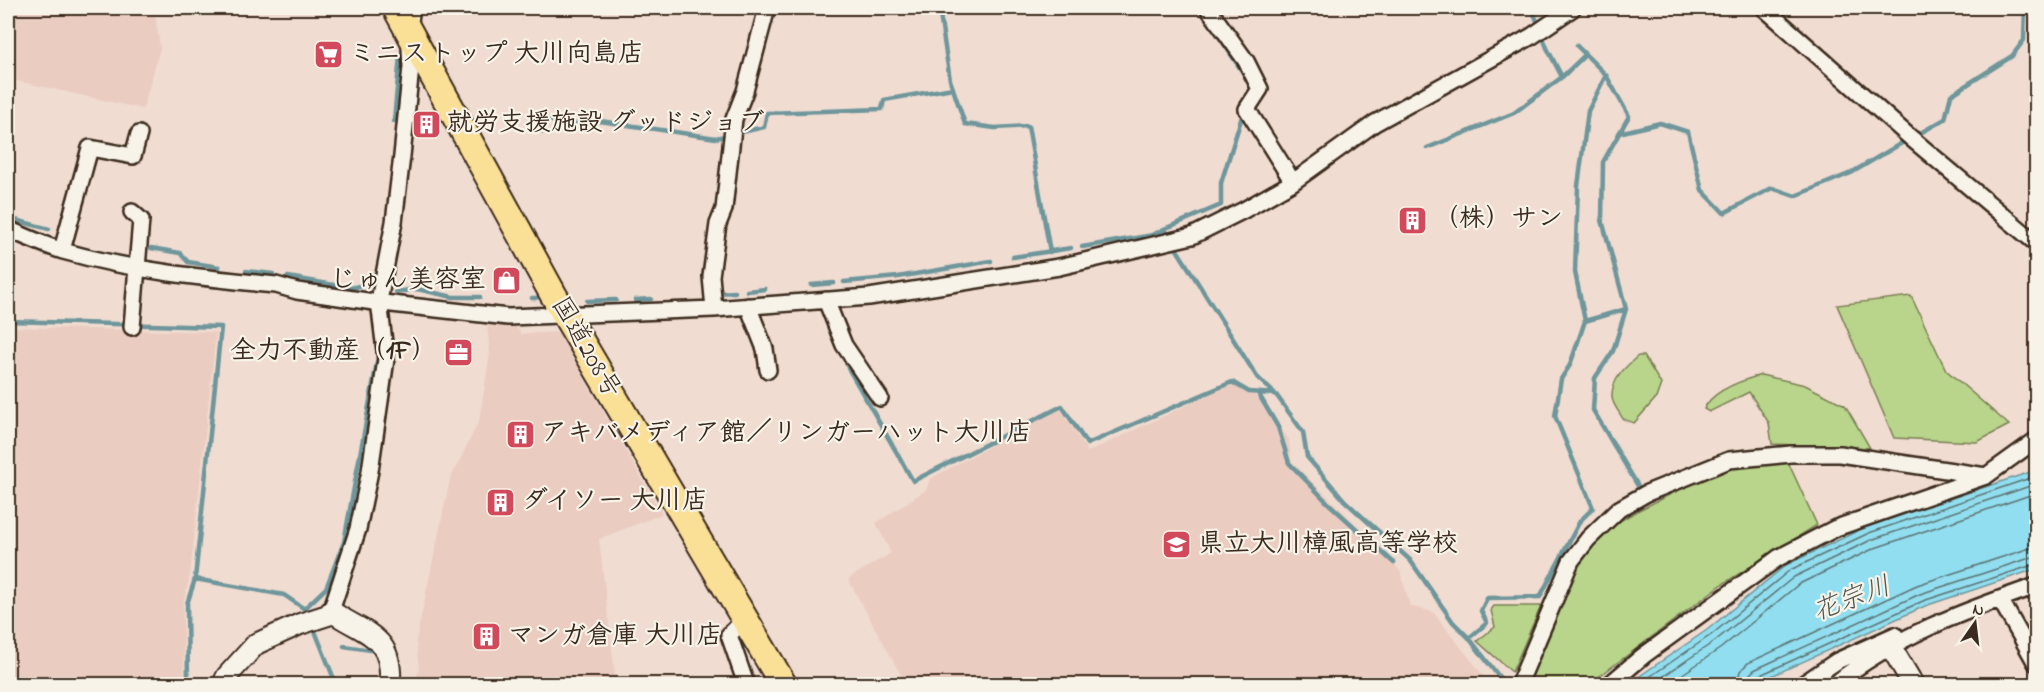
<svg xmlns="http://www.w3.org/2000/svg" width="2044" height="692" font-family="'Indie Flower','Klee One',sans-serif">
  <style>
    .built { fill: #ebccc1 }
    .green { fill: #b9d48b; stroke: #7a7f54; stroke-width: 1.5 }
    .water { fill: #90deef; stroke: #6e969b; stroke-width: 1.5 }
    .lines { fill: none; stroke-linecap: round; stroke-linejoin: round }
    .shore { stroke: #5d7272; stroke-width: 1.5 }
    .stream { stroke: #6e969b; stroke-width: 4.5 }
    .minor-casing { stroke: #3b2a1e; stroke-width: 20 }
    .tertiary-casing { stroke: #3b2a1e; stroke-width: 24 }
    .trunk-casing { stroke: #3b2a1e; stroke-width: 30 }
    .minor { stroke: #f7f3e8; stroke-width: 15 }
    .tertiary { stroke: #f7f3e8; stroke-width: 20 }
    .trunk { stroke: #fadf96; stroke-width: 26 }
    .labels { text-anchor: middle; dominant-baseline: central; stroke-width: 4.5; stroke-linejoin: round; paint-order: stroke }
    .poi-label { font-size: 26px; font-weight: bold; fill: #3b2a1e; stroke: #f7f3e8; text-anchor: start }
    .street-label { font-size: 26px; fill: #3b2a1e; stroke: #f7f3e8 }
    .water-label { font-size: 27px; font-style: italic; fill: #505752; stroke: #f7f3e8 }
  </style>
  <rect width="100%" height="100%" fill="#f0dcd1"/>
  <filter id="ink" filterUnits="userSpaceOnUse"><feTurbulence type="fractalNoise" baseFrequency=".0167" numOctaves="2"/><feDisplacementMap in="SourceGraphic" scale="12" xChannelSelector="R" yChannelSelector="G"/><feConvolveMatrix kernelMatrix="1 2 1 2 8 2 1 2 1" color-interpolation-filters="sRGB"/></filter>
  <g filter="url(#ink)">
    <path class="built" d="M8 8H154L160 48 143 109 8 79Z
      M487 323 516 326 521 334 558 332 662 514 599 539 616 684H415L419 670 416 641 450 480 479 421 490 354Z
      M8 327 216 332 190 576 183 604 184 684H8Z
      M1231 384 1261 399 1289 440 1291 461 1371 539 1400 571 1410 606 1433 612 1486 679 1484 684H906L848 579 891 553 876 523 926 490 930 479 1060 408 1088 452Z"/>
    <path class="green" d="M1911 296 1946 370 2009 425 1977 442 1894 438 1837 305Z
      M1638 356H1644L1661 384 1656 398 1634 423 1623 419C1620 413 1612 404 1612 397 1611 380 1626 366 1638 356Z
      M1761 375 1805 385 1845 405 1870 448 1772 444 1769 423 1749 392 1709 412 1704 409C1712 391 1743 380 1761 375Z
      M1762 461 1788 462 1817 525 1721 585 1589 684H1534L1527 681 1582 556 1601 532 1637 511 1711 474Z
      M1494 606H1541L1512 672 1477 641 1495 627 1491 610Z"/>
    <path class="water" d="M2036 470V569L1925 606 1754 684H1628L1707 630 1786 565 1866 527Z"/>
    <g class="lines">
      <path class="shore" d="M1639 684 1711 635 1790 570 1869 533 2036 476
        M1652 684 1715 641 1794 577 1871 540 2036 484
        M1668 684 1721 648 1799 584 1875 548 2036 493
        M1737 684 1740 671 1748 663 1917 585 2027 549 2036 547
        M1746 684 1748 676 1754 670 1920 594 2036 556
        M1754 684V680L1758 676 1923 601 2036 564"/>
      <path class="stream" d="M939 8 950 80 965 124 995 128 1028 126 1050 252
        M1216 32 1248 80
        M1577 46 1606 75 1629 116 1603 162 1602 220 1626 309 1613 351 1595 378 1593 410 1638 486
        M1606 75 1588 111 1578 186 1575 272 1585 321 1626 309
        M1562 77 1585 55
        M394 121 400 56
        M543 132 544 120 586 125 600 121 716 138 764 127 767 113 882 109 884 100 953 88
        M1619 133 1660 123 1688 132 1702 190 1724 213 1772 188 1795 196 1851 173 1907 140
        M1915 136 1945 119 1951 95 2012 56 2024 40 2025 8
        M1427 148 1514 113 1562 77 1547 48 1532 8
        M8 218 49 229
        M1164 229 1257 377 1277 396 1303 432 1307 457 1345 501 1410 560 1453 622 1469 638 1503 682 1502 684
        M1082 247 1153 235 1164 229 1221 205V183L1244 110
        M151 248 180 253 188 262 219 267
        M1013 257 1071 248
        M246 271 273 274
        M288 277 351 288 367 284 374 274
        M844 282 898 277 991 261
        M811 285 834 283
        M747 291 765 289
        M396 292 417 289 453 297H480
        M717 293 735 292
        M532 298H536
        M635 300 651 299
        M587 301 616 300
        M8 321 221 327 195 579 187 604 188 684
        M848 368 913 481 1062 406 1087 444 1232 382 1249 392 1274 394
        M1258 393 1278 427 1289 463 1327 502 1394 563
        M195 579 284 595 306 610
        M305 608 326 588 344 542 378 357 376 337
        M313 626 336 684
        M1469 638 1487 623 1481 611 1487 598 1540 597 1580 521 1593 508 1555 416 1561 379 1570 365 1585 321
        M344 646 377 651"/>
      <defs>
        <path id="minor" d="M1208 8 1246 61 1260 89 1247 109 1293 182
          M1764 8 1911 138 2036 243
          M132 212 141 220 132 327
          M8 229C26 237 44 245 63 251 133 271 204 278 276 285L297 291 374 302 508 317 714 309 869 297 1059 267 1192 236 1244 210 1293 182 1375 123 1532 36 1573 8
          M62 250 90 148 133 156 139 134
          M826 300 844 345 880 398
          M748 306 765 349 768 370
          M714 309 711 276 718 224 724 209 734 119 745 91 767 8
          M2000 599 2036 663
          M331 611 358 529 370 471 386 359 379 301 394 222 402 156 411 67 409 28 412 8
          M744 620 729 635 746 684
          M1519 684 1571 561 1588 539 1619 509 1647 493 1729 460 1791 454H1840L1986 476
          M1610 684 1643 656 1778 558 1836 528 1986 476 2036 440
          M1803 684 1837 661 1895 635
          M1835 684C1892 637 1967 610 2036 586"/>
        <path id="tertiary" d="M331 611C365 635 393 634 390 684
          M1891 647 1913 684
          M223 684 227 676 256 644 300 624 334 613"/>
        <path id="trunk" d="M396 8 553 294 783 684"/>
      </defs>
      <use href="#minor" class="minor-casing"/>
      <use href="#tertiary" class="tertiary-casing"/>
      <use href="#trunk" class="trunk-casing"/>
      <use href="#minor" class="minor"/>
      <use href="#tertiary" class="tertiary"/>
      <use href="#trunk" class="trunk"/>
    </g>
  </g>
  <defs>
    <symbol id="supermarket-square" viewBox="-11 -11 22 22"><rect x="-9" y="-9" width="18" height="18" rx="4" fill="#d1495b" stroke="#f7f3e8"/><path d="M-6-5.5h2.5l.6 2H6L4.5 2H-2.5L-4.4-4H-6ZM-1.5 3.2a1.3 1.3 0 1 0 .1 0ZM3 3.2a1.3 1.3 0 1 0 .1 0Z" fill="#fff"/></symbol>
    <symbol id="building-square" viewBox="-11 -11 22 22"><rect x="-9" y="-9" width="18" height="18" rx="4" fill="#d1495b" stroke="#f7f3e8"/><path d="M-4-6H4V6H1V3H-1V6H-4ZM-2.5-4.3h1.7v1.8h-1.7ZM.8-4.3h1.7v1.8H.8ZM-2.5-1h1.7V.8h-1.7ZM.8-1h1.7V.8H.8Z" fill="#fff"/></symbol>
    <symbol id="shop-square" viewBox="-11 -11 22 22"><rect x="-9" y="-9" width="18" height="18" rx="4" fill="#d1495b" stroke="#f7f3e8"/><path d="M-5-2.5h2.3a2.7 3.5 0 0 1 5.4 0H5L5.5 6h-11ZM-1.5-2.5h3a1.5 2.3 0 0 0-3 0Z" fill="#fff"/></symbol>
    <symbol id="office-square" viewBox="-11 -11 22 22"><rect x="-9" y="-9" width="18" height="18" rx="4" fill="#d1495b" stroke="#f7f3e8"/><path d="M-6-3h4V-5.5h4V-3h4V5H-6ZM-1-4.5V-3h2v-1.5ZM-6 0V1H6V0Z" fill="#fff"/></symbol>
    <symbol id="school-square" viewBox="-11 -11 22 22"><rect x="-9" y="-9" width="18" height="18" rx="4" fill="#d1495b" stroke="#f7f3e8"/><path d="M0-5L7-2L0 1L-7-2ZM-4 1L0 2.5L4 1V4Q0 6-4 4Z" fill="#fff"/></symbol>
  </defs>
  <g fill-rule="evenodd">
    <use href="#supermarket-square" x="312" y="38" width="33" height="33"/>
    <use href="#building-square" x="410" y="108" width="33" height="33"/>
    <use href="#building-square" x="1396" y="204" width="33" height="33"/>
    <use href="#shop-square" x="490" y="264" width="33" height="33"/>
    <use href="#office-square" x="442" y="336" width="33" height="33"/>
    <use href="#building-square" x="504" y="418" width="33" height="33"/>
    <use href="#building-square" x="484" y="486" width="33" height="33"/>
    <use href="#school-square" x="1160" y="528" width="33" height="33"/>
    <use href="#building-square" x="470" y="620" width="33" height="33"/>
  </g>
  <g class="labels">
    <g class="poi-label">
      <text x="349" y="55">ミニストップ 大川向島店</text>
      <text x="447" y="124">就労支援施設 グッドジョブ</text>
      <text x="1433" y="220">（株）サン</text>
      <text x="486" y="281" text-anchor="end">じゅん美容室</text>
      <text x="437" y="352" text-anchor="end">全力不動産（1F）</text>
      <text x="541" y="434">アキバメディア館／リンガーハット大川店</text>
      <text x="522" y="502">ダイソー 大川店</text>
      <text x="1198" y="545">県立大川樟風高等学校</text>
      <text x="508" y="637">マンガ倉庫 大川店</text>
    </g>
    <g class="street-label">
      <text transform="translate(585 348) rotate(60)">国道208号</text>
    </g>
    <g class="water-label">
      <text transform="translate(1852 600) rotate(-20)">花宗川</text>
    </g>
  </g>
  <rect width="2044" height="692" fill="none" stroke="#f7f3e8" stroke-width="30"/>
  <rect x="15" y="15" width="2014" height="662" fill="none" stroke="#3b2a1e" stroke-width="2" filter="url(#ink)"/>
  <g transform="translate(1975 623) rotate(14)" stroke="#f7f3e8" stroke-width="4.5" paint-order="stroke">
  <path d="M0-4.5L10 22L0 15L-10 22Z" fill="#3b2a1e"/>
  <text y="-9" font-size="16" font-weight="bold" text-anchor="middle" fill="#3b2a1e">N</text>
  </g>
</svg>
